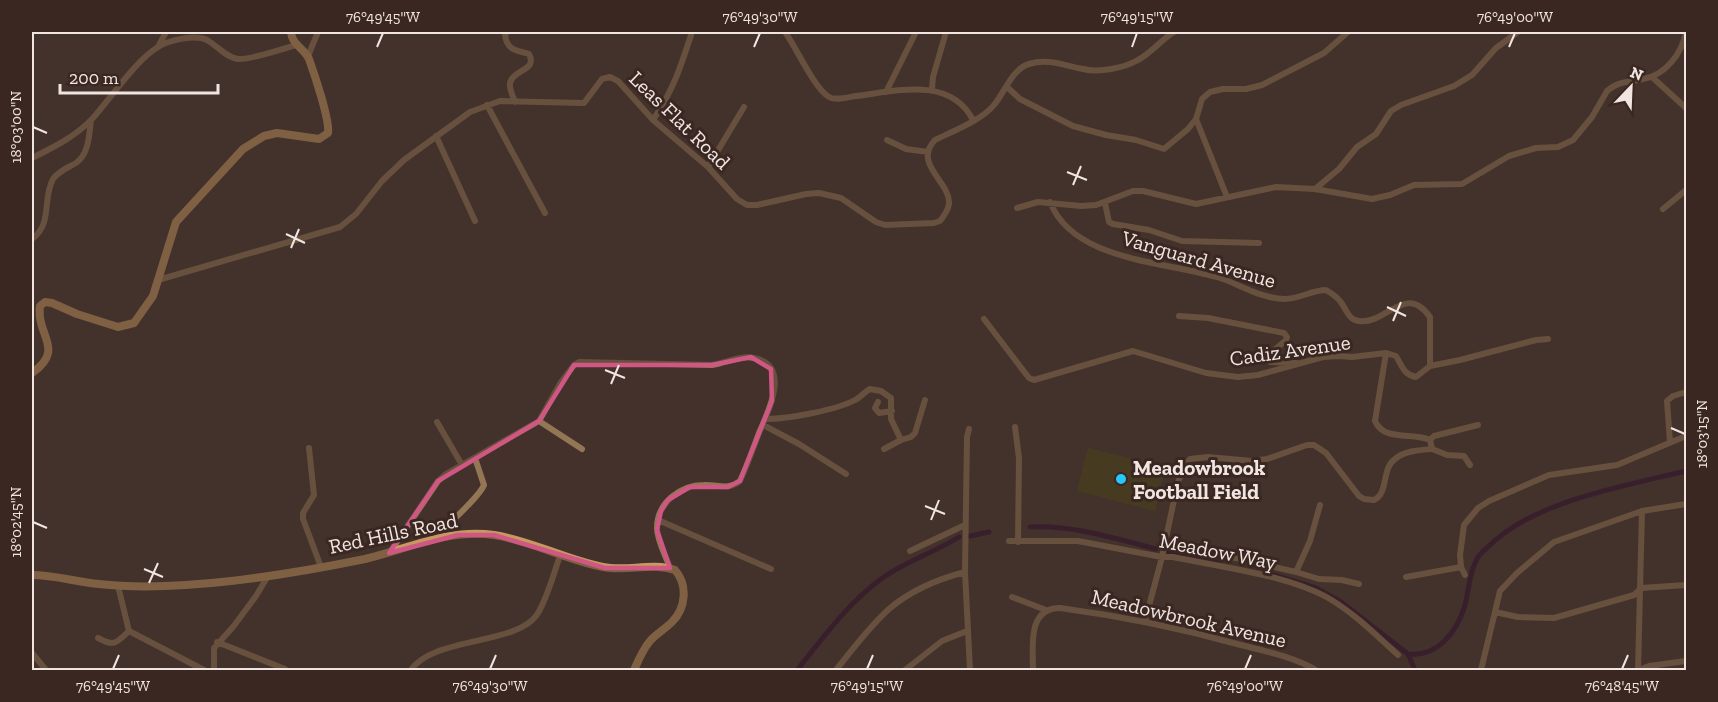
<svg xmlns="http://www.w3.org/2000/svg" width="1718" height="702" font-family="'Zilla Slab',serif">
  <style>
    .green { fill: #4b4714 }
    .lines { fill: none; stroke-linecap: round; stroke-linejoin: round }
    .canal { stroke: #2e0a2d; stroke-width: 5 }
    .street { stroke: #937653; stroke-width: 6 }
    .secondary { stroke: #c8995f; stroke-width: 8 }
    .marked { fill: none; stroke: #d05683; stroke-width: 4.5; stroke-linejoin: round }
    .ticks { fill: none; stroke: #f1e5e1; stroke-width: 2 }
    .poi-dot { fill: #26c9fe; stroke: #3a2722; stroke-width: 2 }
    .labels { text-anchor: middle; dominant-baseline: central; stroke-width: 6; stroke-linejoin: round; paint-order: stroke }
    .street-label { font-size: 21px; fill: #f1e5e1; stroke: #3a2722 }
    .poi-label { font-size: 21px; font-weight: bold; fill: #f1e5e1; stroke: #3a2722; text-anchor: start }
    .neatline { fill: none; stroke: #f1e5e1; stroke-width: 2 }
    .ticks-label { font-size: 15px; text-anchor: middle; fill: #f1e5e1 }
  </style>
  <rect width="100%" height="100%" fill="#44312c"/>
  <path class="green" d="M1088 448 1166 467 1155 511 1077 491Z"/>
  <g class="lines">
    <path class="canal" d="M1030 527C1074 525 1114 538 1156 549
      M970 536 989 532
      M1167 551 1218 563
      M1274 575 1316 588 1341 602 1408 654 1415 670
      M1408 654C1438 657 1457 632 1465 605 1469 590 1469 574 1476 561 1478 555 1483 551 1488 547 1533 501 1625 486 1686 471
      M797 670C823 638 847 604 881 579 905 561 934 553 959 537"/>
    <path class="street" d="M507 32 505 35C507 51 517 50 529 54 538 71 513 69 510 83 509 89 513 96 515 102
      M785 32C796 47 814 88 829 97 836 101 849 97 856 96 897 91 950 76 973 120
      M158 47 166 32
      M308 56 318 32
      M1652 77 1686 108
      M1007 87 1020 99 1073 126 1106 135 1136 140 1164 149 1188 129 1196 119 1202 99 1210 92 1223 89H1246L1262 85 1324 53 1348 32
      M932 89 933 77 946 32
      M886 92 916 32
      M487 105 545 213
      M1196 119 1227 197
      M653 120C674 89 681 66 692 32
      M436 136 475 221
      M887 140 906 149 928 152
      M32 158C54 147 75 137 93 118 111 98 136 60 158 47 169 40 196 34 207 40 217 46 227 58 238 59 250 60 283 49 296 45
      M708 167 744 107
      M1315 189 1339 169 1357 147 1376 134 1391 111 1401 105 1454 86 1472 75 1496 48 1518 32
      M1050 202C1074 262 1166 261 1220 278 1241 285 1262 299 1285 299 1299 299 1312 290 1326 290 1331 293 1336 296 1340 301 1346 308 1348 320 1359 321 1386 325 1406 282 1430 317V366
      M1105 203 1109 222 1113 224 1149 230 1182 241 1259 243
      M1017 208 1038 202 1081 206 1096 205 1133 191H1143L1196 204 1276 187 1315 189 1372 199 1390 195 1414 185 1462 184 1509 156 1536 148 1558 147 1573 140 1592 117 1607 91C1618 81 1630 82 1643 79 1666 75 1682 53 1686 32
      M1663 209 1686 190
      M32 239C53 224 42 199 53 179 59 171 67 168 76 163 89 154 89 135 91 120
      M158 280 340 227 356 214 382 181 404 160 470 112 500 101 584 103 602 79 610 77 618 81 653 120 708 167 737 199 747 205H757L806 194 819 193 841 198 876 222 885 225 934 223 940 221C944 216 948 210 949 204 951 182 912 164 935 140 953 131 982 120 994 105 1005 92 1012 69 1029 64 1049 58 1065 66 1083 69 1099 73 1124 68 1138 60 1151 53 1161 40 1174 32
      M1179 316 1208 318 1284 333 1287 337 1286 340 1271 353 1268 359 1270 362 1297 363
      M984 319 1029 378 1034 380 1133 351 1206 373 1238 377 1258 375 1323 357 1339 356 1352 357 1386 353
      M1430 366 1416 377C1404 375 1402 366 1396 356L1386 353 1375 421C1384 442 1413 432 1430 440
      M1430 366 1460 360 1536 340 1548 339
      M878 402 875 408 879 413 892 411
      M767 419C787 419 837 410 855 400 860 398 864 392 870 389L881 391 891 398V419L901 440 884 449
      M539 421 582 449
      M437 422 462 465
      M763 425 799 444 846 474
      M1015 427 1019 458 1018 542
      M969 429 967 437 965 572 970 670
      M901 440 911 437 915 433 925 400
      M1430 440 1434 436 1478 425
      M1670 442 1667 401 1673 396 1686 392
      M309 448 314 495 303 513V519L321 567
      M1432 449 1447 455 1464 456 1470 465
      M658 520 771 569
      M449 525C458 514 479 497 484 485L475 458
      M1009 541H1078L1162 557H1173C1221 567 1288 575 1330 599 1355 614 1376 635 1398 655
      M1166 542 1296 572 1319 579 1342 580 1359 584
      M910 551 965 525
      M390 552 438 481 446 474 539 421 561 382 574 365 579 362 712 365C726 363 740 355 754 358 792 366 768 412 759 433 753 449 747 466 740 481 728 491 717 484 704 485 680 485 657 503 657 528 657 541 666 556 670 568
      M1296 572 1310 541 1320 505
      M1465 575 1461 567 1460 555 1464 525 1478 508 1489 501 1549 475 1617 465 1686 436
      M1406 577 1461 567
      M118 586 129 631 204 670
      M1012 597 1046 610
      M1495 612 1518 617 1554 618 1634 595 1641 588 1686 585
      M1145 621 1162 557 1177 486 1184 465 1190 459 1208 457 1252 461 1267 459 1307 445H1314L1326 453 1359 496 1364 499 1374 500C1389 493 1381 469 1395 459 1404 451 1420 450 1432 449L1430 440
      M98 638C115 647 116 643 129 631
      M217 642 285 669
      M32 653 46 670
      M214 670V648L233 627 256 596 268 576
      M411 670C433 637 514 645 536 616 546 603 554 572 560 556
      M836 670C852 650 869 627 889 609 910 591 938 579 965 572
      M905 670 942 641 967 631
      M1033 670C1033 647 1027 608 1060 608 1120 616 1179 628 1237 644 1264 651 1292 656 1316 670
      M1481 670 1500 591 1517 573 1554 542 1642 511 1686 504
      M1638 670 1642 511
      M1639 670 1649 666 1686 661"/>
    <path class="secondary" d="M32 373C66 349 36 336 40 306L45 302 52 303 77 314 118 327 134 323 153 296 176 222 243 149 264 136 277 133 319 139 328 133C330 120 314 73 309 59 304 48 292 45 291 32
      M32 575C55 575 76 582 99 584 142 589 187 586 231 581 275 576 321 568 365 559 407 549 450 528 494 535 530 540 566 560 603 567 627 572 652 562 675 570 688 585 686 608 672 622 665 629 656 634 650 641 643 649 638 661 634 670"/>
  </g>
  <path d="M0 0H1718V702H0ZM751 357 771 369 772 401 740 481 728 487H690L668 500 661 511 657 530 670 568H605L494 535H458L389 553 438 481 539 421 574 365H712Z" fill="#44312c" fill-opacity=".55" fill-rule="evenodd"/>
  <path class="marked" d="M751 357 771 369 772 401 740 481 728 487H690L668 500 661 511 657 530 670 568H605L494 535H458L389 553 438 481 539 421 574 365H712Z"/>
  <path class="ticks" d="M377 47 383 33M754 47 760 33M1132 47 1137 33M1509 47 1515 33M33 127 47 133M1067 172 1087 180M1073 185 1081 166M286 234 305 243M291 248 299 229M1387 307 1406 316M1393 321 1401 302M605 370 625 378M611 384 619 365M1671 428 1685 434M925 506 945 514M931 520 939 500M33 522 47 528M144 569 163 577M149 583 158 563M113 669 119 655M490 669 496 655M867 669 873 655M1245 669 1251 655M1622 669 1628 655"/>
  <circle class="poi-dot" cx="1121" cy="479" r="6"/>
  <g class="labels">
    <g class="street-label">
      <text transform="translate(680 120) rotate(44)">Leas Flat Road</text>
      <text transform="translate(1199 259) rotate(16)">Vanguard Avenue</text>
      <text transform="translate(1290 350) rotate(-8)">Cadiz Avenue</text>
      <text transform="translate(393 533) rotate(-12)">Red Hills Road</text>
      <text transform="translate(1218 551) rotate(11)">Meadow Way</text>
      <text transform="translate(1189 618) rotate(13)">Meadowbrook Avenue</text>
    </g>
    <g class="poi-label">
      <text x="1133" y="467">Meadowbrook<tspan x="1133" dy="24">Football Field</tspan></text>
    </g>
  </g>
  <rect width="1718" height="702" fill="none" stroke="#3a2722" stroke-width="66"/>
  <g transform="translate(1631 87) rotate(23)" stroke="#3a2722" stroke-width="4.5" paint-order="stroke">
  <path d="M0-4.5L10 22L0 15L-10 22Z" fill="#f1e5e1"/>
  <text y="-9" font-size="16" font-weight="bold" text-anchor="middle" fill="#f1e5e1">N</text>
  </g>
  <path d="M60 84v9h158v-9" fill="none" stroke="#f1e5e1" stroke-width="3"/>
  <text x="69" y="84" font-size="18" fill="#f1e5e1" stroke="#3a2722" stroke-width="4.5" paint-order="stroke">200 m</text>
  <rect x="33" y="33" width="1652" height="636" class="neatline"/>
  <g class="ticks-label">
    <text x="383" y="22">76°49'45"W</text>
    <text x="760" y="22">76°49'30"W</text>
    <text x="1137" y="22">76°49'15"W</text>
    <text x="1515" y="22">76°49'00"W</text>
    <text transform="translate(16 127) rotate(-90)" y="5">18°03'00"N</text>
    <text transform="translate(1702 434) rotate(-90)" y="5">18°03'15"N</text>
    <text transform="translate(16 522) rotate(-90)" y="5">18°02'45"N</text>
    <text x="113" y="691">76°49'45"W</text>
    <text x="490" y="691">76°49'30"W</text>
    <text x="867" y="691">76°49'15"W</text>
    <text x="1245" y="691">76°49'00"W</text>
    <text x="1622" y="691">76°48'45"W</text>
  </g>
</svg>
